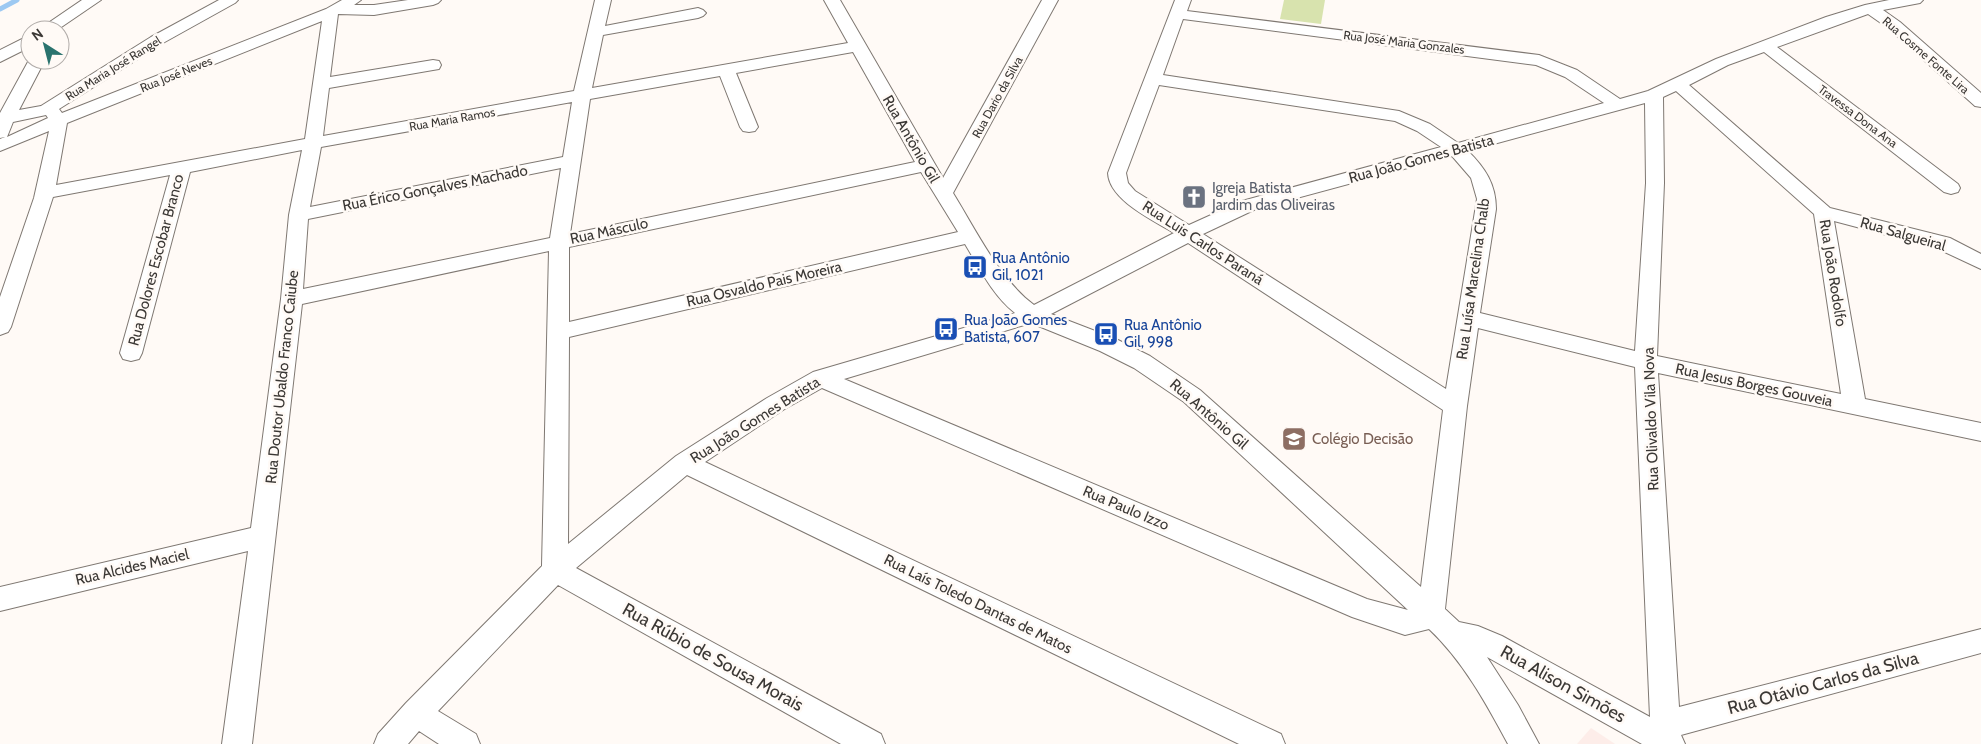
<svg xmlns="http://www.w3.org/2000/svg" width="1981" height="744" font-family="Cabin,sans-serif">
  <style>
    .medical { fill: #fdede9 }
    .green { fill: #d8e3ae }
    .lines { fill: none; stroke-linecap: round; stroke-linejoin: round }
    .stream { stroke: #9dc9f2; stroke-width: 5 }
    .minor-casing { stroke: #7f7872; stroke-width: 2 }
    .minor { fill: #fff; fill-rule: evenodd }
    .labels { text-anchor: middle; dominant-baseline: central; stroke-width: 5; stroke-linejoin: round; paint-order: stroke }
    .far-street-label { font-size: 12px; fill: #3b3835; stroke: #fffaf6 }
    .street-label { font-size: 15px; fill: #3b3835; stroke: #fffaf6 }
    .worship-label { font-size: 15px; fill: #5b616d; stroke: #fffaf6; text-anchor: start }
    .transit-label { font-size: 15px; fill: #164399; stroke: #fffaf6; text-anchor: start }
    .education-label { font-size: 15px; fill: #785e54; stroke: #fffaf6; text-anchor: start }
    .near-street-label { font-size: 18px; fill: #3b3835; stroke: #fffaf6 }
  </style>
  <rect width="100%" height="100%" fill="#fffaf6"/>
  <path class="medical" d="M1591 728 1615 744H1577Z"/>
  <path class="green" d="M1284 0H1325L1321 24 1280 19Z"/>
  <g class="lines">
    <path class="stream" d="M0 9 17 0"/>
    <defs>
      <path id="minor" d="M82 0H101L57 30H38Z
        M219 0H238L235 3 163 43 59 109 62 113 326 9 342 0H361L354 5H374L408 0H441L438 3 433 5 374 15 338 14 330 77 433 60 439 61 441 65 439 69 433 70 329 88 323 136 574 91 595 0H611L605 26 698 8 703 10 706 13 703 16 698 18 603 35 592 88 848 43 824 0H840L943 178 1042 0H1058L953 193C976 230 999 279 1034 305L1174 233C1153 220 1109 200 1108 173L1175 0H1191L1187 11 1539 55 1577 70 1620 99 1648 91 1716 59 1826 17 1865 5 1889 0H1923L1920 3 1883 10 1900 22 1981 93V107L1975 106 1888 28 1868 14 1777 47 1958 184 1960 188 1958 192 1951 194 1944 192 1764 52 1728 65 1689 85 1830 208 1950 238 1981 254V269L1936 248 1834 221 1865 399 1981 423V441L1658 373 1679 707 1981 629V653L1681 735 1685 744H1642L1487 657 1518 705 1539 744H1508C1486 703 1463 661 1429 629L1405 635 1352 617 822 388 783 410 705 462 1281 734 1285 744H1239L687 475 576 568 881 734 885 744H841L558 585 438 711 476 734 480 744H439L419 731 408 744H374L378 734 406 703 542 566 549 251 302 304 252 744H222L248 551 0 611V587L251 528 281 299 289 215 302 150 190 172 142 353 139 359 131 361 123 359 120 353 170 175 53 197 11 327 8 332 0 335V297L34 198 49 131 0 151V139L5 137 0 138V113L29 60 30 58V60H45L19 110 41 106 151 37ZM1183 19 1536 65 1565 77 1604 103 1458 143 1430 124 1399 111 1163 75ZM322 21 305 139 56 185 67 123ZM853 52 915 162 570 234 590 99 720 76 740 127 743 131 749 132 755 131 758 127 736 73ZM1159 85 1395 121 1417 131 1441 147 1242 201 1189 225 1135 191 1128 183 1126 173ZM1676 91 1814 214 1841 394 1657 356 1664 183 1663 97ZM572 102 563 157 310 207 321 147ZM1645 103 1646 183 1635 351 1480 313 1496 209C1496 184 1485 168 1468 151ZM46 115 48 118 7 137 13 122ZM1452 156 1471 178 1477 199 1446 389 1203 234 1256 209ZM561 168 550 238 303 289 308 219ZM921 172 958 232 569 322V247ZM1188 243 1443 410 1421 587 1200 390 1150 356 1116 339 1051 314ZM965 244C979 267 992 295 1015 313L813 372 767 398 676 456 568 544 569 337ZM1031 323 1100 351 1134 368 1184 402 1408 610 1367 599 844 379ZM1478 328 1635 367 1650 717 1502 636 1478 626 1459 622 1445 609 1467 406Z
        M30 35V47L0 62V50Z"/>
    </defs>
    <use href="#minor" class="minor-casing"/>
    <use href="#minor" class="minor"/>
  </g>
  <defs>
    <symbol id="church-square" viewBox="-11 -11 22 22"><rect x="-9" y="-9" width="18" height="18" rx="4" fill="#6b7280" stroke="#fffaf6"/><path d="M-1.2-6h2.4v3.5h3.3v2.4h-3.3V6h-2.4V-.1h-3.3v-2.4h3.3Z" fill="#fff"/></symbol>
    <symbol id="bus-square" viewBox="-11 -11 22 22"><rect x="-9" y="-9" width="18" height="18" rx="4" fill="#1a4fb4" stroke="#fffaf6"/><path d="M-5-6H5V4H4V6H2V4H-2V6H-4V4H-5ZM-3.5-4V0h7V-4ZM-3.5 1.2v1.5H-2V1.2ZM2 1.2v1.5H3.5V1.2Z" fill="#fff"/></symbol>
    <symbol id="school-square" viewBox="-11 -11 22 22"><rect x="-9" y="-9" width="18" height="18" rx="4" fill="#8d6e63" stroke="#fffaf6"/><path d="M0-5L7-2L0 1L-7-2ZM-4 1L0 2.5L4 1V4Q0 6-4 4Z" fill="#fff"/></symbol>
  </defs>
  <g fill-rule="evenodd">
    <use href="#church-square" x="1180" y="183" width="28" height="28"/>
    <use href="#bus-square" x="961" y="253" width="28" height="28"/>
    <use href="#bus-square" x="932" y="315" width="28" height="28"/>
    <use href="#bus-square" x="1092" y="320" width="28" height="28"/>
    <use href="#school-square" x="1280" y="425" width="28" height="28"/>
  </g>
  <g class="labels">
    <g class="far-street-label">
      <text transform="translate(1404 42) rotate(7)">Rua José Maria Gonzales</text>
      <text transform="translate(1926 55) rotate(41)">Rua Cosme Fonte Lira</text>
      <text transform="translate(113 68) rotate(-32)">Rua Maria José Rangel</text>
      <text transform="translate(176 74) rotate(-22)">Rua José Neves</text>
      <text transform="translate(997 97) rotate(-61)">Rua Dario da Silva</text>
      <text transform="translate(1858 116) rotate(37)">Travessa Dona Ana</text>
      <text transform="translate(452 119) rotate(-10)">Rua Maria Ramos</text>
    </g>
    <g class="street-label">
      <text transform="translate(911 139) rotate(60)">Rua Antônio Gil</text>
      <text transform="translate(1421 159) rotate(-15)">Rua João Gomes Batista</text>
      <text transform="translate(435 188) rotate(-11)">Rua Érico Gonçalves Machado</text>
      <text transform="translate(609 231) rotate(-12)">Rua Másculo</text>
      <text transform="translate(1903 234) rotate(16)">Rua Salgueiral</text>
      <text transform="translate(1203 243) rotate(33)">Rua Luis Carlos Paraná</text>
      <text transform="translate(156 260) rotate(-75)">Rua Dolores Escobar Branco</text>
      <text transform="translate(1833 273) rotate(81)">Rua João Rodolfo</text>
      <text transform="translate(1473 279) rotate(-82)">Rua Luísa Marcelina Chalb</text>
      <text transform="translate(764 284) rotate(-13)">Rua Osvaldo Pais Moreira</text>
      <text transform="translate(282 377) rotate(-84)">Rua Doutor Ubaldo Franco Caiube</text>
      <text transform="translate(1754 385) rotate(12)">Rua Jesus Borges Gouveia</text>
      <text transform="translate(1209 414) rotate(41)">Rua Antônio Gil</text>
      <text transform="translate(1651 419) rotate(-92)">Rua Olivaldo Vila Nova</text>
      <text transform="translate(755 420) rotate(-32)">Rua João Gomes Batista</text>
      <text transform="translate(1126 508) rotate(23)">Rua Paulo Izzo</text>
      <text transform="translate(132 567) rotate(-13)">Rua Alcides Maciel</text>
      <text transform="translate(978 604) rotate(26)">Rua Laís Toledo Dantas de Matos</text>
    </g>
    <g class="worship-label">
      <text x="1212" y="188">Igreja Batista<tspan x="1212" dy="17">Jardim das Oliveiras</tspan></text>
    </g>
    <g class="transit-label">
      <text x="992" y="258">Rua Antônio<tspan x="992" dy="17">Gil, 1021</tspan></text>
      <text x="964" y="320">Rua João Gomes<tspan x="964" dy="17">Batista, 607</tspan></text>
      <text x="1124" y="325">Rua Antônio<tspan x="1124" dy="17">Gil, 998</tspan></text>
    </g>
    <g class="education-label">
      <text x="1312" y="439">Colégio Decisão</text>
    </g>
    <g class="near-street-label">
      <text transform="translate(713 657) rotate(29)">Rua Rúbio de Sousa Morais</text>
      <text transform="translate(1823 683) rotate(-15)">Rua Otávio Carlos da Silva</text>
      <text transform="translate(1563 684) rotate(29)">Rua Alison Simões</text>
    </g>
  </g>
  <g transform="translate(45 45) rotate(324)"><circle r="24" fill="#fffaf6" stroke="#b1aca9"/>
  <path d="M0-4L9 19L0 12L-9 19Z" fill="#2a736e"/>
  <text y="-8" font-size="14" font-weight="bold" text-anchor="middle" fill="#3b3835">N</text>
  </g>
</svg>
